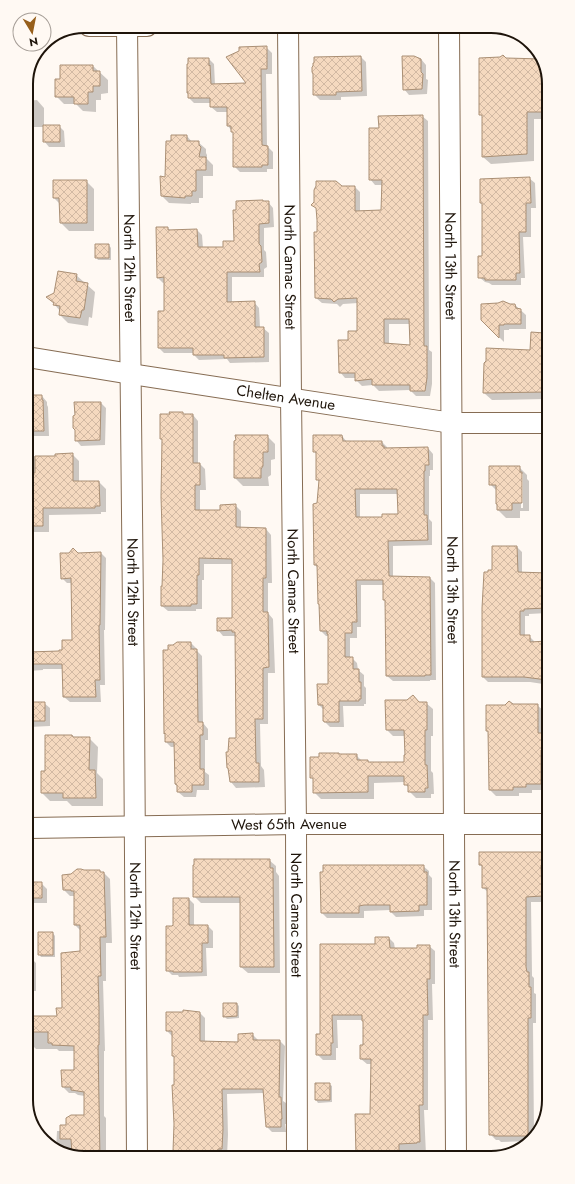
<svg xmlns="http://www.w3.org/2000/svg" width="575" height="1184" font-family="Jost,sans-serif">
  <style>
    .shadow { fill: #0003; fill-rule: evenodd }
    .building { fill: url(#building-cross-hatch); stroke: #aa8f74; fill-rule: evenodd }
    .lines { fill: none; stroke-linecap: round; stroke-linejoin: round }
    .minor-casing { stroke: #866c53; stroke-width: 22 }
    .minor { stroke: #fff; stroke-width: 20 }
    .labels { text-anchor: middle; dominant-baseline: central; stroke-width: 4; stroke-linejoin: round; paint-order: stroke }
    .street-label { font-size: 15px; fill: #1e140a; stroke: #fff9f3 }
    .rim { fill: none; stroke: #1e140a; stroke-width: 2 }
  </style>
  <defs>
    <pattern id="building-cross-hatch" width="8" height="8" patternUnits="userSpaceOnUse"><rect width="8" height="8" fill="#f5d9bf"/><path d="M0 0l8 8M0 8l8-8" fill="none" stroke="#d2b9a3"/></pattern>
  </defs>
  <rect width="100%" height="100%" fill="#fff9f3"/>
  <path class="shadow" d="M266 47 272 53V74H266L267 146 273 152V169H267V172H240L234 166V134L228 126V112H217L211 107V103H194L189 98V93L209 59 214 64 215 85 249 84Z
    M535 51H536L545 62V119H534V161L491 164 483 157V117L480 114 506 59 535 60Z
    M361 57 366 62 367 96 341 97V100H320L314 94Z
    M421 59 426 65V79L428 80 427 94 409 95 404 89Z
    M93 66 108 80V93L101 94V100H96V112L83 111 76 104H64L56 96 61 80Z
    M37 100 44 108V126H59L64 131 65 147H49L44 141V127H26V101Z
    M422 116 428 121 429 350 432 352V384L430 396H416L410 390 379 391 373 385 362 386 356 380V378H345L340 372 349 341 358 332V303L343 304 340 307 337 304 322 303 316 298 318 233 342 187H355L360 192V212L382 211 383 185H375L370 179 380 129ZM389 324H410L411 346 389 344Z
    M187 136 192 142H198L206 149V153L207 155V159L213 165V176H203V198H199V203H191V204L169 203 162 196 172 142Z
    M529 178 535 183 536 208H531V237H523L525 278H521V285H492L489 283 485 282 479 277 483 257V204L481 203Z
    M86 181 94 189V231H69L61 223 60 204 54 198Z
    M268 202 273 208 274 227 264 228V250L266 252 267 267 264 269V277H232V303L254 302 259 308 260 328H263L269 333V362L230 363 227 359 199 360 194 355V353H164L159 348 165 312V282L163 283 158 278 168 228 171 231 197 230 202 235 203 248H224L235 242Z
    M109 245 111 248V260H98L96 257Z
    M76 275 95 292 92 318 89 317 88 326 68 323 60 315V311L48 297 55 293Z
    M510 305H515L526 315V329H509V330H504V342L482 320Z
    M543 334 546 337V399L492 400 484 393 531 351Z
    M42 396 47 402V405L48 407 49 436H33L28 431 27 401Z
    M101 403 106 408 105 445 81 446 76 440Z
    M182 413 184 415H193L198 421V464H200L205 469 206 490H200V511H221L235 505 241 511V528L266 529 271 535 272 583H268V613L273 619 275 673H268V724H260L261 766 264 770 265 787 236 788 231 782 230 770 228 768 237 739 236 636H223L218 630 233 619V564H204V580H202V609H196V611H168L162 606 163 587V441L161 439Z
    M267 436 275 444V459L271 460V475L268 477 269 486H243L235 478Z
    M342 436 347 442H382L387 447V449L428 448 433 454V470H430V476H429V519L432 522V545L393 546V577L430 578 435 583 436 680H430V681H393L387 676 386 602 384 600V585H361V627H357V638H350V658H352L357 663 358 670 364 675V686L366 688V704H364V706H343L344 727H330L324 721V710L319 705 329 685V636H326L321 631 320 606 319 604 318 568 315 565 319 481 317 479V455L314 451ZM360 494H398L399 515 383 518H360Z
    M72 454 79 461V482H99L106 489V512H101V514L49 515V532H34L28 527V456L56 457Z
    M519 467 527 475V479L529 481V511H520V518H506L498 510 497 491 490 484ZM521 474H523V508H521Z
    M517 547 522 552V573L546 574 547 565V613L529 614V616H525V636H529L534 641V643L547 642V704L543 700V684L530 682H488L483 677V608L493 571Z
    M101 553 106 558 105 630H104L105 685H100L101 702H70L64 697V669H43V670L28 671V621L30 622V653L63 651 73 641 72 583H67L62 578 78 554Z
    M191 643 196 648V650L202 656 203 723 208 729V740H205V772L209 775V790H197L196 797H184L178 792V787L176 784 175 747H171L166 742V734L165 733 169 651Z
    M29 703H44L50 708V726L29 727Z
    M419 703H426L433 709V736H431V771L433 773 434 794H431V798H416L409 791V788L405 784V782L374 783V799H321L314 792V780L311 777 320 758 340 755H356L362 761H368L370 763H405L406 756 405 736H393L387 730Z
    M512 705H537L544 711V734H547L548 790H532V793H519V796H496L490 790 489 733 487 731V706Z
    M73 738H89L98 747 97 773 103 779V806H72L67 801H50L42 793 46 772Z
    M480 853H548V902H531L532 974V976L534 978V993L536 994V1023H533L534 1137 528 1141 501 1142 499 1140H496L490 1134 488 892 483 888V867L480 865Z
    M269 860 276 866V872L279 876 280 973H248L241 967V903H201L194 896Z
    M423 866 429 871V875L432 878V910H424V916L396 917 391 912V910L364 911V918H327L322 913Z
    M83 871H100L101 873H104L110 879 112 943H106V981H103L105 1051H104V1116L106 1118V1150L112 1156V1158H80L56 1150 57 1131H61L67 1126 85 1116V1096L78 1095 75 1093H69L63 1087 75 1071V1051H59L57 1049H36L34 1047V1052H30V1017H58L63 1009 81 952V931L75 925V896H70L64 890 72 875Z
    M29 883H41L47 889V903H29Z
    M189 899 194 904V926H208L213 931V948H206L207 976 179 977 178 975H172L167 970 173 927Z
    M53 933 55 936V957H41L39 954Z
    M389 938 394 943 395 949H418L429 946 435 951V984H432L433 1020H428V1110H424L426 1155H355V1153H357L371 1115 372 1064H367L361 1059 364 1046 363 1020H337L338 1048H336V1060H323L317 1054 321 1035V945H376Z
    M30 957 36 963V991H30Z
    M237 1004 239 1006V1018L227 1019 224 1016Z
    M200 1013 205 1018V1042L239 1043 252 1034 258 1040V1041H280L285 1046 283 1101 286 1103 287 1124H285L286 1132H272L267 1127 264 1093 227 1094 228 1135 227 1156 174 1157 175 1058 173 1056 172 1036 167 1031Z
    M316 1084H329L332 1086V1102L318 1103 316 1100Z"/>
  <path class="building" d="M267 46V69H261L262 145 268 146V165H262V167H233V132H231V126H227V107H210V98H188V93H187V64H188V58H209V66L210 65 211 84 246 83 226 57 239 51V47Z
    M503 55 506 58 542 59 545 62V112H527V154L482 157V115H479V58L500 57Z
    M361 56 362 91 336 92V95H313V74L312 72V67L313 66V63H314V57Z
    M402 56H414L421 59V72L423 74 422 89 403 90Z
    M60 65H93V71H100V86H93V92H88V104H74V97H55V79H60Z
    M423 115 424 346H427V378L425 391H410V385H372V379L355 381V373H339L338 340H348V331H357V298L338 299 334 302 331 299 315 298 314 232H317V220L316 208 311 205 314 202V190L316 186V181H336L342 186H355V211L381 210 382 180H369V128H379L378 116ZM384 319H409L410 345 384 343Z
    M43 125H60V142H43Z
    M171 135H187V141H199V145L201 147 199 157H206V170H196V191H192V196H185V198L161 196 160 176 165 177 166 141H171Z
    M530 177 531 203H526V232H519L520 273H516V280H485V278H478V256H482V203H480V179Z
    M53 180H87V223H60L59 198H53Z
    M263 200V201H269V223L259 224V244L261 246 262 262 259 264 260 272H227V302L255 301V327H264V357L224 358V355H193V348H158V311H164V277L157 278 156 227H168V230L197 229 198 247H223V241H234L233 210H236V201Z
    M95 244H109V258H95Z
    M58 271 77 274 76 281 88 283 84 310H82L80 318 59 315 60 306 53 305 54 303 46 297 54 293Z
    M503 301 510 304H515L516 308 521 309V324H504V325H499V338L481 320V304L498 303Z
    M531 332 544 333 543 355H546V392L483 393 484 363 486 361V348L530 350Z
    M27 395H42V400H43L44 431H28Z
    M74 402H101L100 440 75 441V430L73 428V416L75 415Z
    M169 412H183V414H193V463H200V485H195V510H220V505L236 504V527L266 528V578H263V612H268L269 667 263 668V719H255L256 763H259V782H230L228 768H227L226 752H228L229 738H236L235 632H232V630L217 631V618H232V559L199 558V575H197V604H191V606H161V586H162L163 560 161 497 162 439H160V414H170Z
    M235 435H268V452H263V466L261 469V478H234V441L236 440Z
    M313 435H342L343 441H382V446H384V448L428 447 429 465H425V471H424V515H427L428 540 388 541 389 576 430 577 431 675H425V676H386L385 600H383V580H356L357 622H352V633H345V657H353V669H359V682H361V699H359V701H339V722H324V721H323V705H318L317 684H328V634H327V631H320L319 604H318L317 565H314L313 504 317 503 319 480H316V452H313ZM355 489H397L398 514H382V517H356Z
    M73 453V481H99L100 506H95V508H43V526H28V473H35V456H55V454Z
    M489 466H520V472H522V503H512V510H497V504H496V485H489Z
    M492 546H517L518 572 547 573V608L524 609V611H520V635H530V642L547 641V680L524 677H482V608L484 572H488V570H492Z
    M73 548 78 553 101 552 100 625H99L100 680H95L96 697H63L62 664H28V652L59 651V650H62V640H72L71 578 61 579 60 553H69Z
    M177 642H191V649H197L198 722H203V735H200V769H204V785H192V792H177V785L175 784 174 742H165V733L164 734 163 650H168V645H173Z
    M413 695 419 702H427V730H425V765H427L428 788H425V792H408V785H404V776H368V792L313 793V778H310V757H319V753H339V754H357V760H368V762H404V755H405L404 730H386L385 700H407Z
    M509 701 513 704H538V733H547L548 750H541V784H526V787H513V790H489L488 731H486V705H505Z
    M29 702H45V721H29Z
    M45 735H72L73 737H90L89 770H95L96 798H63V793H41V771H45Z
    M479 852H545V864L541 865 542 896 526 897V967L527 972H529V987H531V1018H528V1136H494V1135H489L487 888H482V865H479Z
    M194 859H270V868H273L274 967H240V897H193V865H194Z
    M323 865H424V872H427V905H419V911L390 912V905H364L359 906V913H321L320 872H323Z
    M77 869H81L84 870H100V872H104L106 937H100L101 976H98L99 1008V1045H98L100 1158H80L72 1155 71 1139H60V1125H66V1118L71 1115H84V1092L71 1090V1087H62L61 1070H74V1046L52 1045V1043H48V1032H30V1016H57L56 1008H62L61 953 80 951V925H74V891H71V890H63L62 875 71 874Z
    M29 882H42V898H29Z
    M173 898H189V925H208V943H202V972H173V971H166V926H172L173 925Z
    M38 932H53V955H38Z
    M375 937H389L390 948H417V945H430V979H427L428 1015H423V1105H419L420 1142H417V1143L399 1144V1155H356L355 1114H370L371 1059H360V1045H363V1021H362V1015H332L333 1043H331V1055H316V1034H320V944H375Z
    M223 1003H237V1016L223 1017Z
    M183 1010 200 1012V1041L238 1042V1034L253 1033V1040H280L279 1097H281L282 1119H281V1127H266L263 1089H222L223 1129 222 1149H218L217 1152 197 1151V1153H184V1151H173L174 1124 172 1085H174V1056H172V1031H166V1012H183Z
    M315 1083H330V1100H315Z"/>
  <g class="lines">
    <defs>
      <g id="minor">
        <path d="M89 26H147"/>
        <path id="s1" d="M127 26 134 708 137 1157"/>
        <path id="s2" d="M288 26 291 398 296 824 297 1156"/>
        <path id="s3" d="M449 26 456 1154"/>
        <path id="s4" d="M27 357 131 374 452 423H546"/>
        <path id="s5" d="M29 828 296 824H548"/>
      </g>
    </defs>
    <use href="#minor" class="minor-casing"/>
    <use href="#minor" class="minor"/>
  </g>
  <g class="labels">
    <g class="street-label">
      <text stroke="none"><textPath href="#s3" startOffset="240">North 13th Street</textPath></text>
      <text stroke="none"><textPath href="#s2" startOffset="241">North Camac Street</textPath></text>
      <text stroke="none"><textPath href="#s1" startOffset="242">North 12th Street</textPath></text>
      <text stroke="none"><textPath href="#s4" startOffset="262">Chelten Avenue</textPath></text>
      <text stroke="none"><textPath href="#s3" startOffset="564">North 13th Street</textPath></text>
      <text stroke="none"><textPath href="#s2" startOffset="565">North Camac Street</textPath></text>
      <text stroke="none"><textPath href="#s1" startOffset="566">North 12th Street</textPath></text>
      <text stroke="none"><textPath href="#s5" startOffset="260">West 65th Avenue</textPath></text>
      <text stroke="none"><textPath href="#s3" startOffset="888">North 13th Street</textPath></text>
      <text stroke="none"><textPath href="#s2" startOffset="889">North Camac Street</textPath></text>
      <text stroke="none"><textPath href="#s1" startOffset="890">North 12th Street</textPath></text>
    </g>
  </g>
  <path d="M0 0H575V1184H0ZM84 33H491A51 51 0 0 1 542 84V1100A51 51 0 0 1 491 1151H84A51 51 0 0 1 33 1100V84A51 51 0 0 1 84 33Z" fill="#fff9f3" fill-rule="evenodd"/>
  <path class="rim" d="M84 33H491A51 51 0 0 1 542 84V1100A51 51 0 0 1 491 1151H84A51 51 0 0 1 33 1100V84A51 51 0 0 1 84 33Z"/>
  <g transform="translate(32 32) rotate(170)"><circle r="19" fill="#fff9f3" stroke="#a59d96"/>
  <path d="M0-3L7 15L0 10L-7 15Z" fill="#975f1b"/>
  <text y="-6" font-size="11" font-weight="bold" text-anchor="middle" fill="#1e140a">N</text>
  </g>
</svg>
